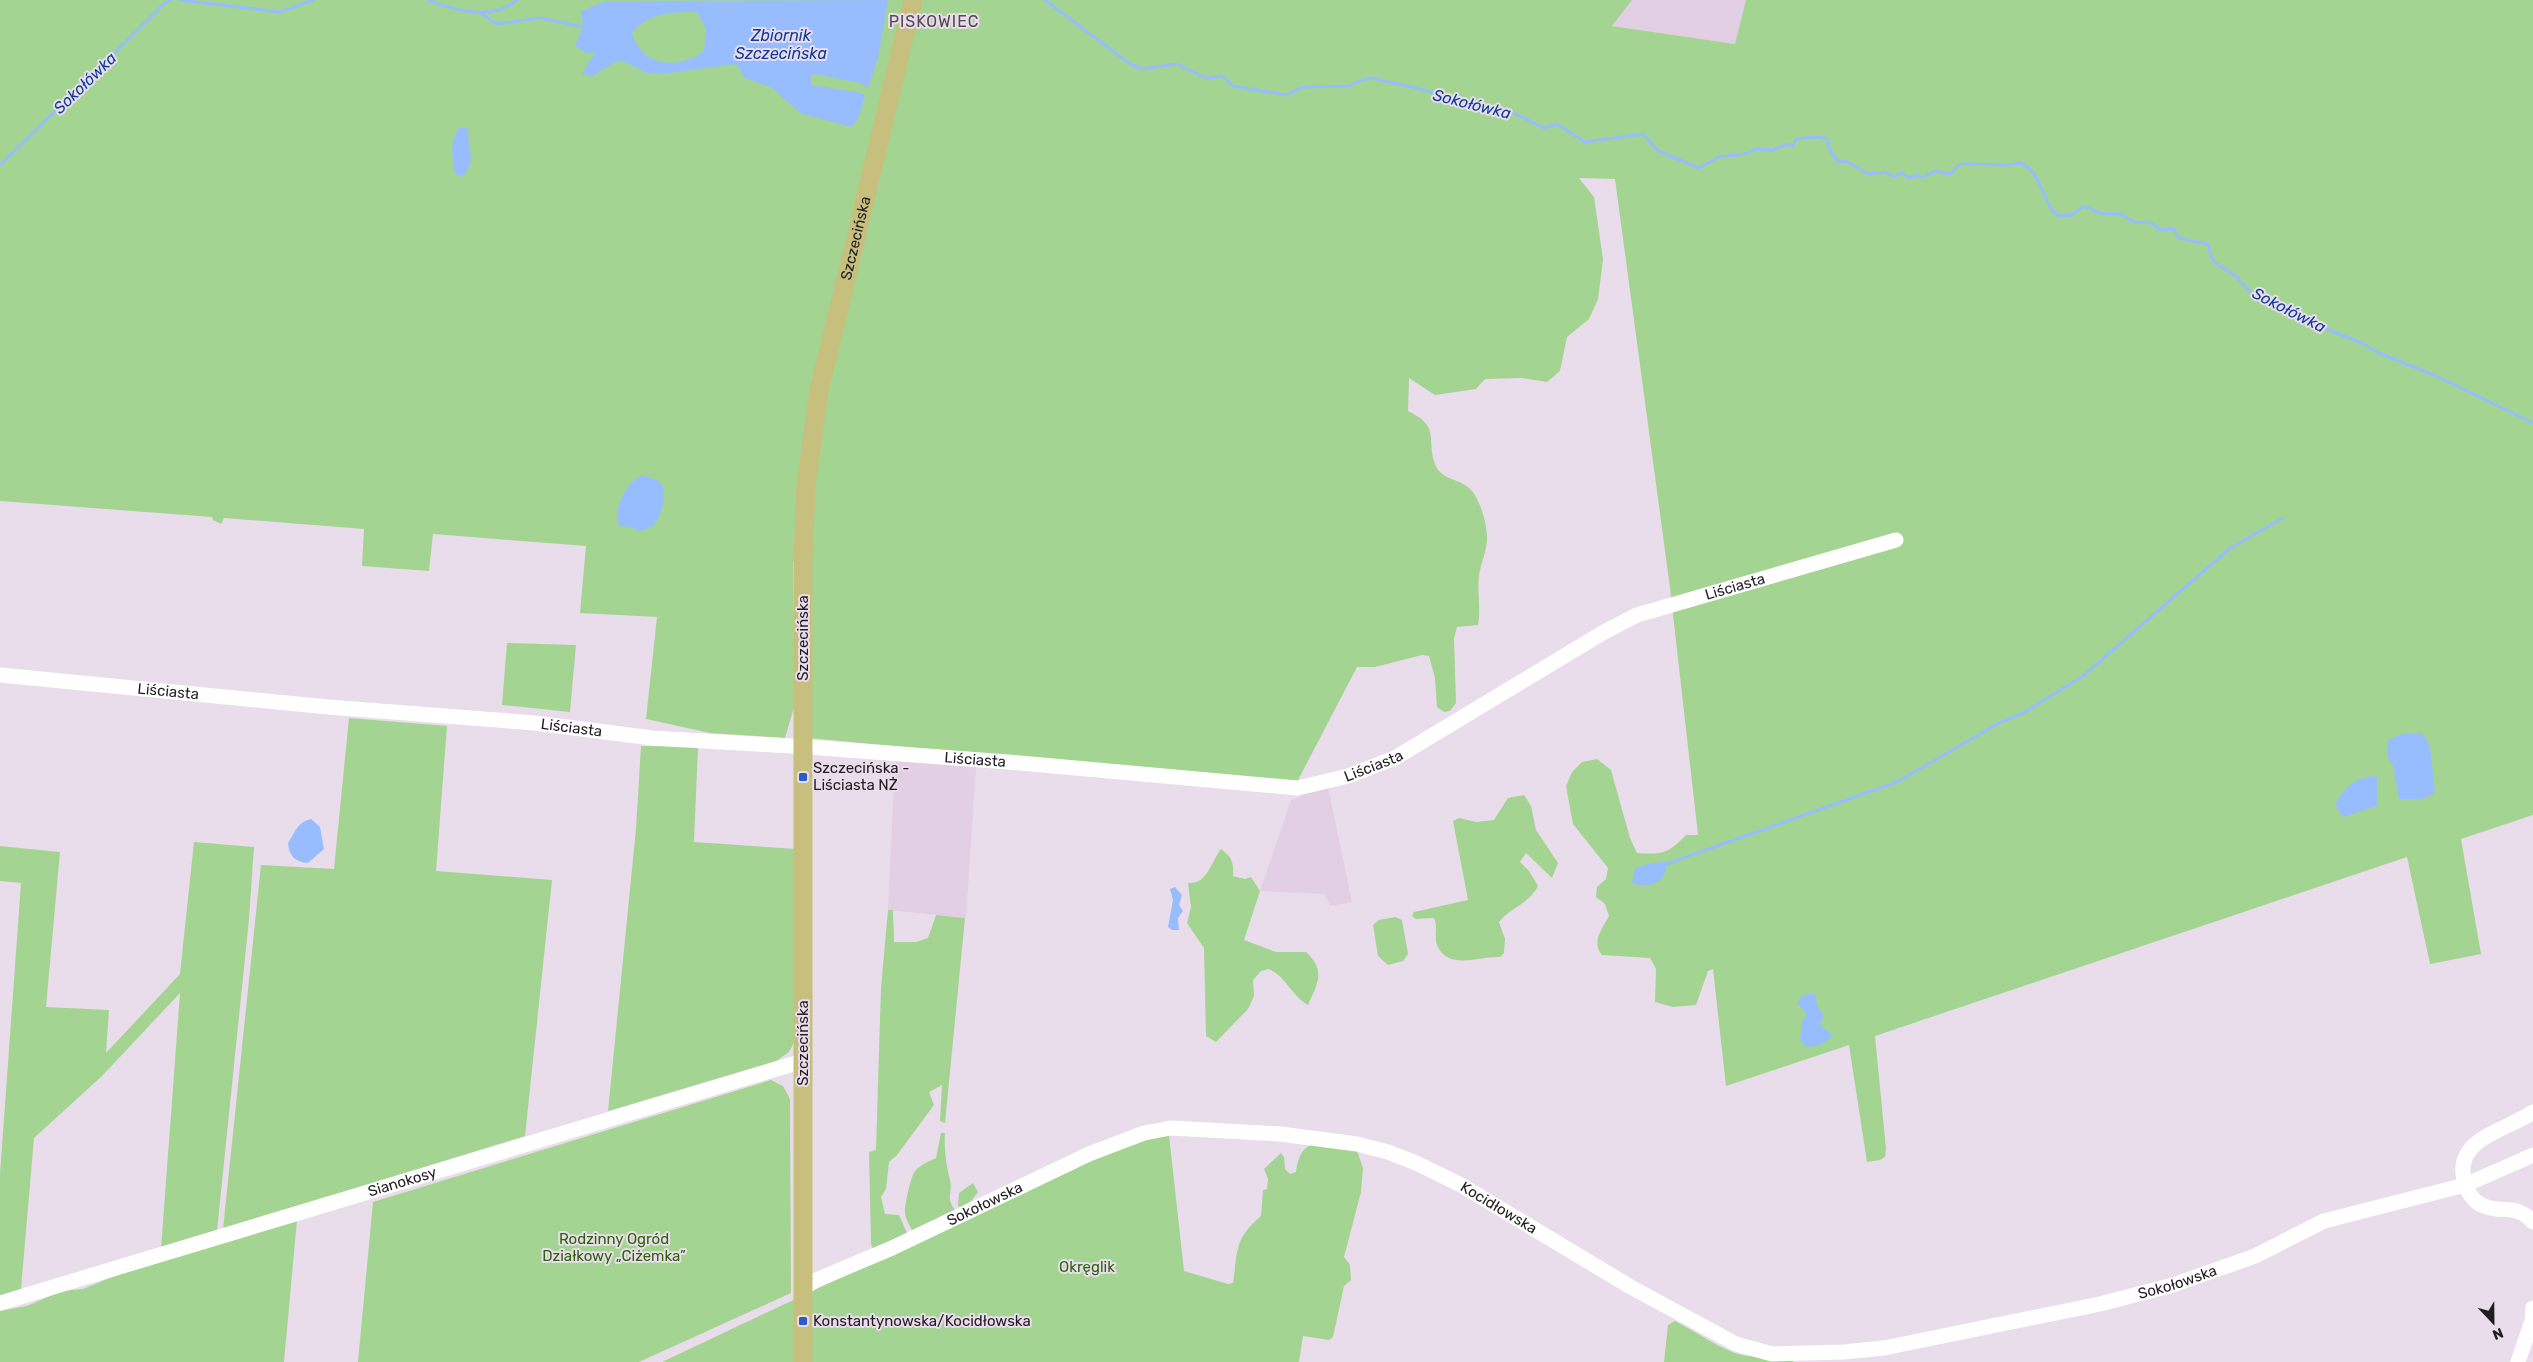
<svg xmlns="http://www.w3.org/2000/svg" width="2533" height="1362" font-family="Rubik,sans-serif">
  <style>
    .built { fill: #e2cfe3 }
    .green { fill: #a4d491 }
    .water { fill: #98bdff; fill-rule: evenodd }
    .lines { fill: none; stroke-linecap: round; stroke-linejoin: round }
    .stream { stroke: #98bdff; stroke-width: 3 }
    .minor { stroke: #fff; stroke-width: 15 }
    .major { stroke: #c7bf7d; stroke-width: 19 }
    .poi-dot { fill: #2b5cca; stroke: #eaddeb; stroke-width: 2 }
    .labels { text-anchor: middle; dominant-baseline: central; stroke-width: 4; stroke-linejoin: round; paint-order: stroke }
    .street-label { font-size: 15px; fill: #221d22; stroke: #eaddeb }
    .poi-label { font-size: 15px; fill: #221d22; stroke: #eaddeb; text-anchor: start }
    .park-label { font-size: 15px; fill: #2d630d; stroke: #eaddeb }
    .neighbourhood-label { font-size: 16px; letter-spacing: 1px; fill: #544854; stroke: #eaddeb }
    .water-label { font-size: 16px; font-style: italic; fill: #0d3d99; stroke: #eaddeb }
  </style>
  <rect width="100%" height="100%" fill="#eaddeb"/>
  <path class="built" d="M1632 0H1746L1736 44 1611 26Z
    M895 761 976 766 966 918 888 910Z
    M1328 787 1352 902 1330 906 1325 894 1260 891 1291 800 1299 797 1301 792Z"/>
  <path class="green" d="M0 0H1632L1612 26 1735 44 1746 0H2533V815L2461 839 2481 954 2430 964 2407 857 1875 1036 1886 1149 1885 1157 1880 1160 1867 1162 1849 1045 1726 1086 1713 969 1708 971 1696 1005 1673 1007 1655 1002 1656 969 1650 958 1602 955C1591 942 1602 929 1609 916L1605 904 1596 897 1597 887 1606 879 1608 868 1573 824 1566 786 1572 772 1582 762 1597 759 1611 770 1630 838 1637 853C1662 855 1669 853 1686 835H1698L1670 588 1615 179 1579 178 1594 197 1603 259 1598 299 1589 319 1567 337 1560 371 1547 382 1522 378 1485 379 1476 389 1435 395 1409 378 1408 411C1441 427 1426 438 1435 464 1441 480 1458 478 1469 488 1480 497 1488 527 1487 541 1486 552 1481 564 1479 575 1477 592 1481 608 1478 625L1457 627 1454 639 1456 703 1450 711 1444 712 1437 707 1435 678 1429 656 1422 655 1375 667H1357L1296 784 809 738 808 562 793 561 795 704 785 738 710 733 646 719 657 617 580 613 586 546 433 534 429 571 362 566 364 529 224 518 221 524 213 520 212 517 0 501Z
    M507 643 576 645 570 712 502 705Z
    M349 718 447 726 436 871 552 880 525 1136 223 1229 261 865 334 869Z
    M641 746 698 747 694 842 796 849V1039L789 1052 776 1061 608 1111 636 829Z
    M1524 795 1531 806 1536 830 1558 863 1552 878 1526 853 1520 862 1529 871 1538 886C1529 904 1511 907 1499 922L1505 939 1504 953 1500 957C1478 956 1448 971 1437 945 1434 936 1438 927 1434 918L1416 919 1412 916 1414 912 1468 900 1453 821 1459 818 1476 822 1494 820 1508 798Z
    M194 842 254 847 249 919 217 1231 161 1249 180 993 102 1076 34 1138 21 1289 0 1296V1174L21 883 0 881V846L60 852 46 1007 109 1010 106 1053 180 974Z
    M1221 849C1232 857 1234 863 1233 876L1245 879 1251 877 1260 891 1244 940 1276 952H1306C1326 971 1318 982 1308 1005 1292 996 1286 977 1269 969L1261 971 1253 980 1254 996 1248 1009 1216 1042 1206 1036 1204 948 1187 923 1191 907 1188 883C1207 885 1211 862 1221 849Z
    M888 910H893L894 942H916L928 938 936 915 965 918 945 1123 940 1121 942 1085 929 1092 934 1105 897 1155 889 1162 886 1189 881 1197 885 1214 899 1215 908 1235 873 1250 871 1243 869 1152 876 1150 881 988Z
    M1395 917 1402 920 1408 954 1403 961 1388 965 1378 956 1373 925 1379 920Z
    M771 1080 783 1086 790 1099 791 1293 639 1362H358L373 1202Z
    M941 1133H945C944 1150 946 1164 950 1180 953 1193 945 1197 955 1210L913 1232C910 1226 906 1220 905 1214 904 1207 911 1174 916 1170 920 1165 930 1161 936 1158Z
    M1169 1135 1184 1271 1228 1284 1233 1283C1238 1250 1234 1239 1261 1216L1263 1190 1267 1189 1268 1179 1264 1169 1281 1153 1284 1157 1285 1169 1290 1174 1296 1172C1301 1131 1328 1144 1357 1151L1363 1168 1361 1192 1344 1257 1350 1265 1351 1280 1344 1286 1333 1337 1329 1340 1303 1336 1299 1362H662L1071 1169 1135 1142Z
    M973 1183 978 1192 971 1201 961 1207 958 1206 959 1193Z
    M297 1220 284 1362H0V1311L27 1306 62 1291 83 1289 117 1275Z
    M1675 1321C1695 1331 1721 1350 1742 1355 1757 1358 1784 1357 1795 1362H1664L1668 1325Z"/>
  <path class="water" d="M888 0 878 58 868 88 860 83 820 75 813 74 810 79 812 85 862 93 865 96 858 119 851 127 800 113 772 88 745 78 736 64 661 74 647 73 623 61 615 62 593 76 582 74 595 52 586 53 575 46 583 27 581 11 606 1ZM696 12 706 28 704 51C678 70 642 67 632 33 650 12 670 12 696 12Z
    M459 128H468C467 147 478 162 462 177L455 174C452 157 449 143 459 128Z
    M643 475C648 478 658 479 661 483 668 492 661 518 654 525 649 530 645 528 640 532L631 527 619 526C612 510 627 480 643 475Z
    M2422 733 2430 746 2435 791 2432 795 2422 799H2399L2393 766 2387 755 2388 740 2402 734Z
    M2372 776 2377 777V806L2343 817 2335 805C2344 788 2352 780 2372 776Z
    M311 819 320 827 324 849 308 863C295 862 289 856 288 843 295 833 297 822 311 819Z
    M1666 862C1669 882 1647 890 1632 883L1635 868 1652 863Z
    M1175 887 1182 895 1179 905 1183 911 1178 918 1179 930H1172L1168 927 1173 900 1170 889Z
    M1808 994H1815L1817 1004 1824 1017 1819 1024 1832 1035C1829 1043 1814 1047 1806 1047L1800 1039 1802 1022 1807 1014 1797 1003 1802 996Z"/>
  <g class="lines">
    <path class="stream" d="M180 0 280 12 313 0
      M428 0C456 11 492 21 517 0
      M1045 0 1130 64 1142 69 1176 64 1207 78 1222 76 1233 86 1286 95 1303 87 1349 86 1362 80 1372 78 1428 91 1481 108 1492 107 1512 112 1544 128 1557 124 1585 142 1643 134 1658 151 1699 168 1719 157 1745 154 1756 149 1773 150 1787 144 1793 146 1796 139 1818 137 1828 139V146L1837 161 1848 162 1868 174 1885 172 1894 177 1901 173 1909 178 1917 175 1923 177 1935 171 1950 174 1959 165 1965 164 2007 165 2020 163C2043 172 2041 202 2058 216L2072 215 2082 207H2087L2099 213 2120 214 2134 222 2152 223 2160 230 2174 229 2179 238 2208 244 2211 256 2215 263 2236 276 2252 294 2297 318 2360 342 2379 353 2434 375 2533 423
      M479 12 497 24 540 18 583 27
      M0 165 165 3 171 0
      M1664 865 1897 782 1999 723 2025 712 2083 676 2229 549 2283 518"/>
    <g class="minor">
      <path id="s1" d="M0 675 328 707 535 723 652 738 808 747 1020 763 1298 788 1348 776 1395 758 1604 632 1637 615 1896 540"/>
      <path d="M2533 1112C2506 1131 2454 1138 2464 1180 2467 1191 2473 1202 2484 1206 2504 1214 2516 1203 2533 1222"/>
      <path id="s2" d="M803 1289 814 1281 892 1248 1089 1154 1144 1133 1171 1128 1280 1134 1357 1144 1388 1152 1416 1163 1461 1185 1629 1286 1736 1344 1772 1354 1844 1352 1884 1348 2100 1304 2173 1285 2255 1256 2324 1221 2465 1185 2533 1155"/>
      <path id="s3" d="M0 1303 803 1061"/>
      <path d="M2518 1362 2532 1321 2533 1308"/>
    </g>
    <path class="major" id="s4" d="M803 1362V559L806 486 819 391 913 0"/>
  </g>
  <g class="poi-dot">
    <rect x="798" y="772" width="10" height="10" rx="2.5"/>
    <rect x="798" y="1316" width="10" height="10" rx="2.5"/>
  </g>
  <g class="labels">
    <g class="street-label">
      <text stroke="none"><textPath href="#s4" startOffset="1129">Szczecińska</textPath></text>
      <text stroke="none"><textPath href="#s1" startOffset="1788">Liściasta</textPath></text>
      <text transform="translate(803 638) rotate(-90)">Szczecińska</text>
      <text stroke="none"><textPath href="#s1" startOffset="169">Liściasta</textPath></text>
      <text stroke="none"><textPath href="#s1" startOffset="574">Liściasta</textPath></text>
      <text stroke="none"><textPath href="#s1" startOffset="979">Liściasta</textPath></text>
      <text stroke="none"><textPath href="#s1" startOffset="1382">Liściasta</textPath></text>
      <text transform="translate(803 1043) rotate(-90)">Szczecińska</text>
      <text stroke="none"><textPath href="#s3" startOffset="420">Sianokosy</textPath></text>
      <text stroke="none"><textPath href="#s2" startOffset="201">Sokołowska</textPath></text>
      <text stroke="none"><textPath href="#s2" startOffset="746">Kocidłowska</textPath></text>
      <text stroke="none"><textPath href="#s2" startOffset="1470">Sokołowska</textPath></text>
    </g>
    <g class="poi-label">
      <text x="813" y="768">Szczecińska -<tspan x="813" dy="17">Liściasta NŻ</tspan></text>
      <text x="813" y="1321">Konstantynowska/Kocidłowska</text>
    </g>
    <g class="park-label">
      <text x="614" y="1239">Rodzinny Ogród<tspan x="614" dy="17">Działkowy „Ciżemka”</tspan></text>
      <text x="1087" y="1267">Okręglik</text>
    </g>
    <g class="neighbourhood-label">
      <text x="934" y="21">PISKOWIEC</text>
    </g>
    <g class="water-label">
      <text x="781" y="35">Zbiornik<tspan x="781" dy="18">Szczecińska</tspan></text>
      <text transform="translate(85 83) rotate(-44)">Sokołówka</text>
      <text transform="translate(1472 104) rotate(14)">Sokołówka</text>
      <text transform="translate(2289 310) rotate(27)">Sokołówka</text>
    </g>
  </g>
  <g transform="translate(2493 1322) rotate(158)" stroke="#eaddeb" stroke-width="4" paint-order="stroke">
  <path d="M0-4L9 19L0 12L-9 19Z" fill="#221d22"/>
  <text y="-8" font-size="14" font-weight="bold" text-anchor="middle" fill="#221d22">N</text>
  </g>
</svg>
